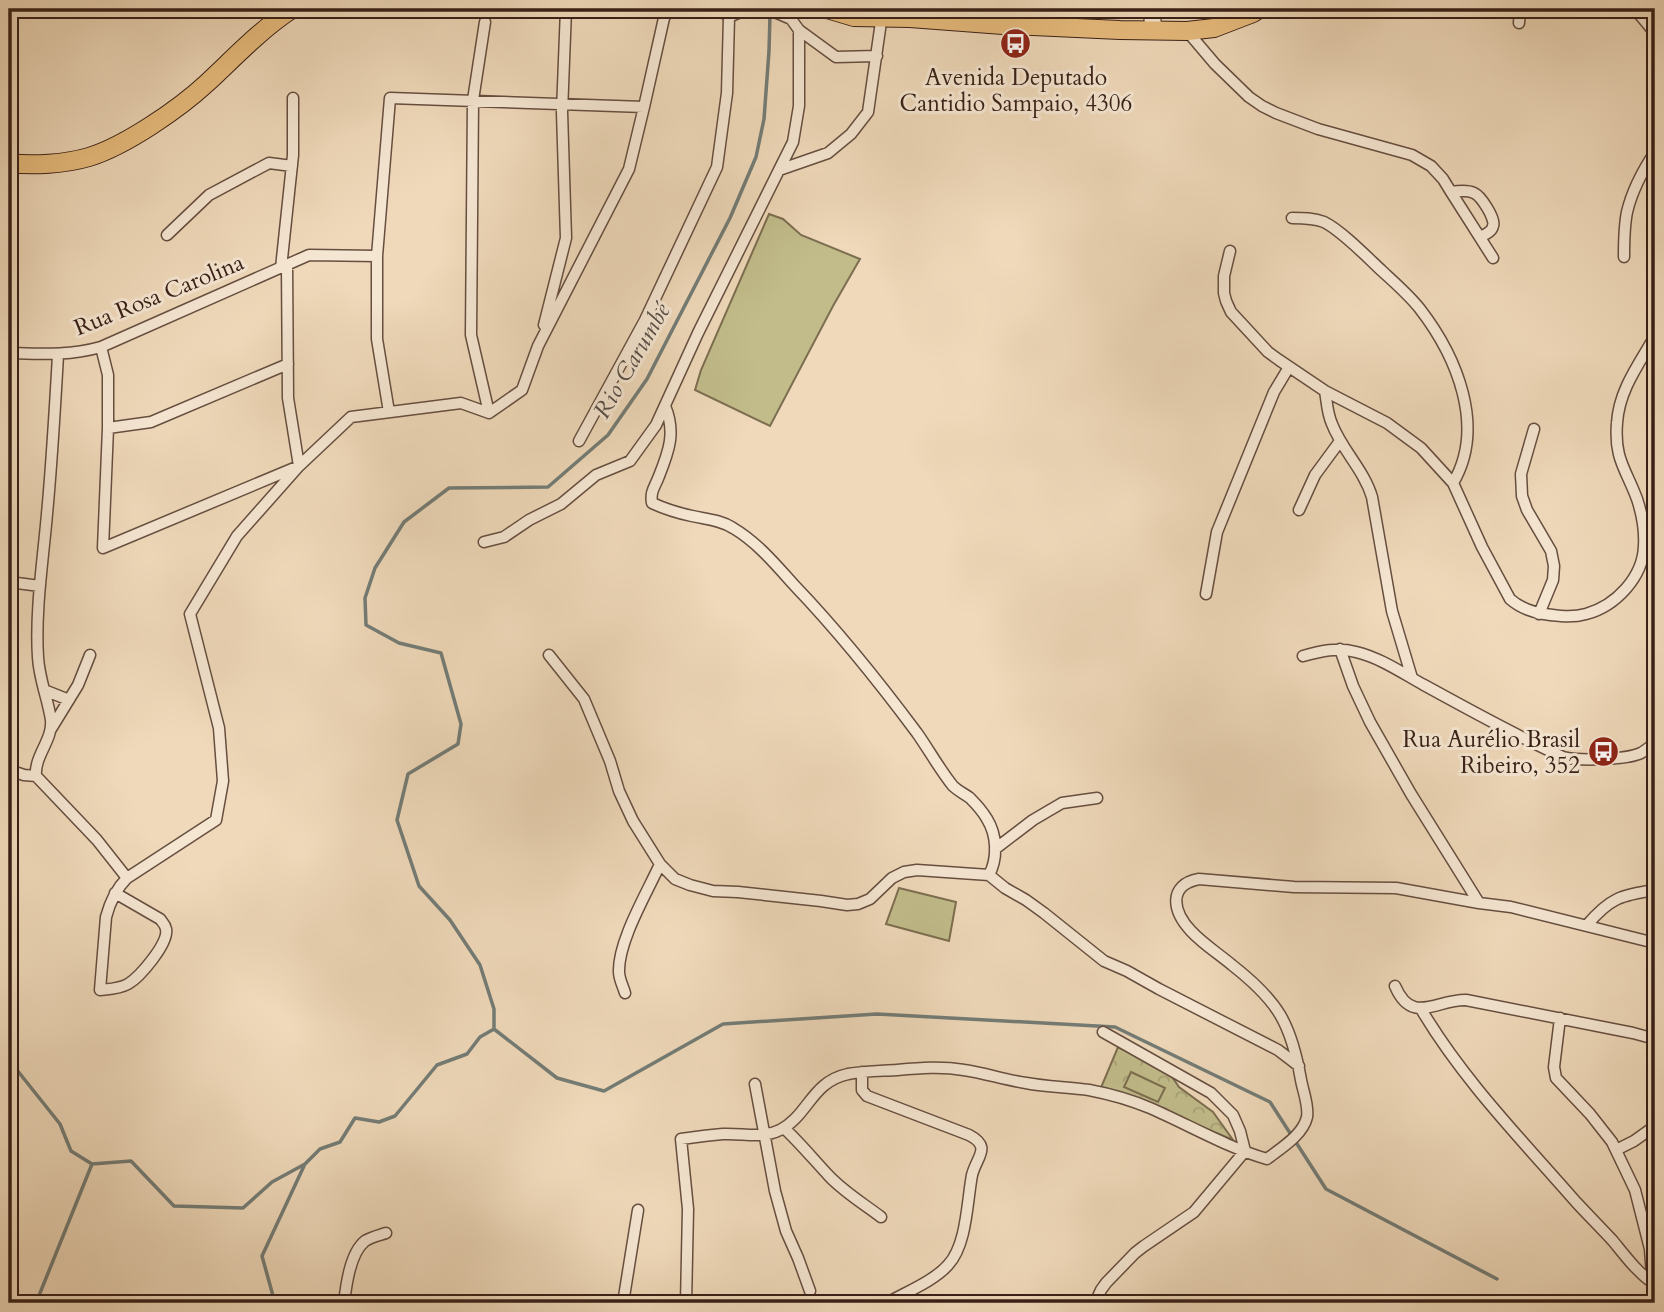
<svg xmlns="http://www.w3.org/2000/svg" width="1664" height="1312" font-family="Cardo,serif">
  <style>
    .park { fill: url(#park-crowns); stroke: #7c6e50; stroke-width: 2 }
    .pitch { fill: #c1bc8a; stroke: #7c6e50; stroke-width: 2 }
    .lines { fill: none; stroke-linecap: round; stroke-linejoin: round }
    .stream { stroke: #737c76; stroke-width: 3.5 }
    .street-casing { stroke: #664e40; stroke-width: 13 }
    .secondary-casing { stroke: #382017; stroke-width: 18 }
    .primary-casing { stroke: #382017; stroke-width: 20 }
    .street { stroke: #f5e6d2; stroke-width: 10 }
    .secondary { stroke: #f5e6d2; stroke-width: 16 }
    .primary { stroke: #e8bc7d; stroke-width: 18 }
    .labels { text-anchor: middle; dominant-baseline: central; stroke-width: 6; stroke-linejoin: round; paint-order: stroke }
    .poi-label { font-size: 23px; fill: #382017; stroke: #f5e6d2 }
    .street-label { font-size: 23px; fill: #382017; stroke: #f5e6d2 }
    .water-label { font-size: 24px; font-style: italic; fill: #564e47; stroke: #f5e6d2 }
  </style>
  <defs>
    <pattern id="park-crowns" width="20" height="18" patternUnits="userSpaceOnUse" patternTransform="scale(1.75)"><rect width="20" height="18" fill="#c1bc8a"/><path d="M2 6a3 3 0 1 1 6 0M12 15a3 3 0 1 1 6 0" fill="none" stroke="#a7a176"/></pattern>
  </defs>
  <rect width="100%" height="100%" fill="#efd9ba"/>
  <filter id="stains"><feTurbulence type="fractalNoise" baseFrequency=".00286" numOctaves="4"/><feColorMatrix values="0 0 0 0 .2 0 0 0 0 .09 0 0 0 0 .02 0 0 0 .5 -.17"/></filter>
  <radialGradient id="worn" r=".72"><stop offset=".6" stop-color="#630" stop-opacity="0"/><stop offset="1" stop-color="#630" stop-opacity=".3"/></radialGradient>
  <path class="park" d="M1118 1047 1168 1071 1179 1087 1213 1112 1233 1140 1122 1093 1100 1090Z"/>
  <path class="pitch" d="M769 214 783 219 801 235 860 259 833 306 770 426 695 390 701 370Z
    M899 888 956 902 949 941 886 924Z
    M1131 1072 1165 1088 1158 1102 1124 1087Z"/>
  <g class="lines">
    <path class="stream" d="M494 1029 557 1078 604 1091 723 1024 877 1014 1115 1027 1270 1102 1326 1189 1497 1279
      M9 1060 60 1124 71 1151 92 1164
      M92 1164 131 1161 174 1206 243 1208 272 1182 305 1164 320 1149 340 1142 355 1118 379 1122 395 1116 437 1065 467 1054 480 1037 494 1029V1009L480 965 450 920 419 886 397 820 408 774 458 744 461 724 441 653 399 643 366 625 365 598 375 568 404 522 449 488 548 487 608 435 647 379 730 218 756 157 764 119 769 51 770 15
      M36 1303 92 1164
      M275 1303 262 1256 304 1166"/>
    <defs>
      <path id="street" d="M759 9 777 13 791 19 799 30 836 57 877 56
        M1001 9 1003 25
        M1635 9 1655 33
        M729 17 747 9
        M485 22 473 100 471 335 489 413
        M1519 23 1520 9
        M1187 31 1215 64 1249 97 1262 106 1276 113 1318 129 1412 155 1431 166 1443 179 1451 192 1493 258
        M779 170 793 142 799 106V30
        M1451 192C1458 191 1468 190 1474 193 1481 196 1496 219 1493 226 1492 232 1484 235 1480 237
        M1292 218C1303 218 1314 218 1324 222 1342 231 1367 257 1382 271 1395 283 1409 295 1420 309 1457 357 1486 427 1453 483
        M167 235 209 195 269 163 292 166
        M1230 251 1224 276V293L1226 301 1231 312 1268 352 1279 360 1325 391 1387 423 1421 448 1453 483 1482 547 1510 599C1519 607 1532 612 1544 614 1558 616 1572 618 1586 614 1616 606 1643 577 1644 546 1645 530 1642 514 1637 499 1626 469 1614 459 1617 423 1619 390 1639 364 1655 336
        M1624 257C1624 243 1624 227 1627 212 1632 191 1643 170 1655 152
        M281 268 293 155V98
        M544 325 566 238 562 112 566 9
        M101 347 108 375V428L103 548 299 466 351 417 461 403 489 413 522 390 538 346 629 169 644 107 664 18 670 9
        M9 353C42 354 68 356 101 347L309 255 377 256
        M58 355C55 408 52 461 47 514 43 560 35 612 38 657 39 679 48 699 51 720 53 740 34 756 36 776L97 840 127 878
        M1325 391C1327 402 1327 413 1332 424 1342 450 1364 470 1372 497L1392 611 1412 678
        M665 406C676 432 669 451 659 476 655 487 650 491 652 503 665 509 678 513 692 516 706 519 721 520 733 528 757 542 776 565 795 586 839 632 879 682 917 733 929 750 940 770 953 786 958 791 965 794 970 798 976 804 983 812 987 819 997 835 998 858 989 875L1005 888 1026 900 1044 913 1104 961 1127 971 1159 989 1278 1050 1299 1066
        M389 412 377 339V256L390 98 644 107
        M108 428 151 422 288 364
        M1534 429 1521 474 1522 496 1527 510 1551 551 1554 566 1553 580 1539 614
        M579 441 645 320 717 167 727 93 729 17 719 9
        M1299 510 1315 475 1340 441
        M484 542 504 537 529 520 561 504 596 475 630 461 656 425 698 333 779 170 828 153 851 134 868 112 882 15
        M9 582 40 586
        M1206 594 1217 532 1274 392 1289 367
        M1340 649 1353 686 1370 722 1411 794 1479 903
        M549 655 584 699 610 761 619 791 633 821 660 864 675 879 690 885 713 891 738 892 821 901 847 905 858 904 870 899 892 878 904 872 917 870 989 875
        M1303 656C1321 651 1337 647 1356 652 1381 658 1402 673 1424 685 1470 710 1516 736 1563 757 1580 761 1626 760 1641 753 1646 750 1651 746 1655 743
        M44 690 69 700
        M51 729 78 685 90 655
        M9 770 24 775 36 776
        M995 849 1033 820 1062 803 1097 798
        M115 893 160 919C163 923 165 924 166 929 169 943 140 977 128 984 119 989 109 989 100 990L106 917C110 902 116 889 127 878L216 820 223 781 219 728 190 614 237 536 299 466 288 398 287 265
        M1587 925C1610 898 1621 895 1655 890
        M1395 986C1412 1026 1437 999 1466 1000L1633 1033 1655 1039
        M625 993C623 986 619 979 619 972 618 941 647 893 660 864
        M1421 1009C1463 1080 1522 1140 1576 1202 1588 1215 1601 1228 1613 1241 1626 1257 1637 1272 1654 1284
        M1560 1018 1554 1067 1556 1078 1590 1114 1612 1142 1635 1190 1650 1249 1654 1303
        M862 1072V1090L867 1096 969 1135C992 1147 977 1156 972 1175 967 1201 967 1245 948 1265 934 1281 906 1292 887 1303
        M755 1084 775 1191 786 1231 798 1258 810 1291
        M784 1128C800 1143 814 1160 829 1176 844 1192 864 1204 881 1217
        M1616 1150 1634 1141 1655 1126
        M344 1303C346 1286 350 1253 365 1241 371 1237 380 1235 386 1233
        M623 1303 638 1210
        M686 1303 688 1209 681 1139C695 1137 709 1135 723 1134 743 1133 762 1139 780 1130 809 1115 811 1082 848 1074 864 1071 880 1071 896 1070 919 1068 941 1066 964 1070 985 1073 1005 1080 1026 1083 1047 1087 1069 1087 1089 1090 1110 1094 1131 1100 1150 1108 1189 1125 1226 1147 1267 1159 1281 1148 1303 1135 1307 1117 1309 1106 1303 1091 1301 1080 1291 1023 1278 1001 1232 965 1219 954 1203 944 1191 931 1173 912 1167 885 1199 879L1294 887 1396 888 1479 903 1511 907 1655 943
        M1095 1303 1101 1290 1106 1283 1135 1253 1144 1246 1194 1212 1245 1151 1240 1131 1233 1115 1211 1093 1103 1032"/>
      <path id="secondary" d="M1152 9 1153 30"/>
      <path id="primary" d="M827 9 854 17 910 18 1003 25
        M1013 25 1120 30 1187 31 1214 28 1253 13 1259 9
        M9 163C33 166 65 164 89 157 125 146 179 109 207 83 235 57 260 30 292 9"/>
    </defs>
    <use href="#street" class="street-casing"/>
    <use href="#secondary" class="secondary-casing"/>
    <use href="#primary" class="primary-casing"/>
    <use href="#street" class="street"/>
    <use href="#secondary" class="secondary"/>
    <use href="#primary" class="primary"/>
  </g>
  <defs>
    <symbol id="bus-disc" viewBox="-11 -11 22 22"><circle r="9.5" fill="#8f2418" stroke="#f5e6d2"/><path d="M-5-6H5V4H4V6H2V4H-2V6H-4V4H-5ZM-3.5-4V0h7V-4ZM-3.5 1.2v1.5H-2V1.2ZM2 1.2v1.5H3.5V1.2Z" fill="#fff"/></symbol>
  </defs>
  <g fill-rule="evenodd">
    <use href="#bus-disc" x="998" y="26" width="35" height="35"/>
    <use href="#bus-disc" x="1586" y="734" width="35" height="35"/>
  </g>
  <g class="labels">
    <g class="poi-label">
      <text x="1016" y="77">Avenida Deputado<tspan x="1016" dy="26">Cantidio Sampaio, 4306</tspan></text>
      <text x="1580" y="739" text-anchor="end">Rua Aurélio Brasil<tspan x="1580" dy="26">Ribeiro, 352</tspan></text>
    </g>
    <g class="street-label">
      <text transform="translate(159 295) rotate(-22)">Rua Rosa Carolina</text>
    </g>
    <g class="water-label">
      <text transform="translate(632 361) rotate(-60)">Rio Carumbé</text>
    </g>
  </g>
  <rect width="1664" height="1312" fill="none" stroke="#efd9ba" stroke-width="35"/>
  <rect x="10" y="10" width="1643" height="1291" fill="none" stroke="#382017" stroke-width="3.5"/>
  <rect x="18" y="18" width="1629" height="1277" fill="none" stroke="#382017" stroke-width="2"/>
  <rect width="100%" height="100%" filter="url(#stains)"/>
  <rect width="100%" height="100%" fill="url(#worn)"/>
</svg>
